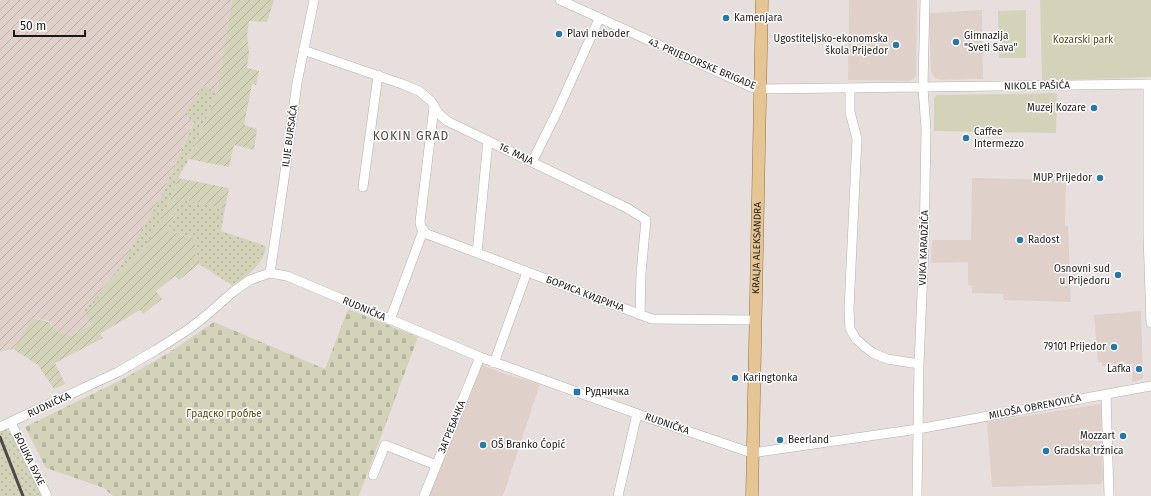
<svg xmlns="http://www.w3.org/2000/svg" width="1151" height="496" font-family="'Fira Sans',sans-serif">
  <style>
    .built { fill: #e0d0ca }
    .industrial { fill: url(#industrial-furrows) }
    .grass { fill: url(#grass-dots) }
    .cemetery { fill: url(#cemetery-stones) }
    .park { fill: #d3d3ba }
    .garden { fill: url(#garden-furrows) }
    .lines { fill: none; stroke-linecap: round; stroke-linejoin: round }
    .minor-casing { stroke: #b6afac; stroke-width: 10 }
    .major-casing { stroke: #956f3b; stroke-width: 13 }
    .minor { stroke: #fff; stroke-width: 9 }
    .major { stroke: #e6c595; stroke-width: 12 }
    .rail { stroke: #4f4a49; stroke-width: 3 }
    .poi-dot { fill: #2777a9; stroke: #fff; stroke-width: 1.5 }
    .labels { text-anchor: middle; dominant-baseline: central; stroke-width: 3; stroke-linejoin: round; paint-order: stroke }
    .poi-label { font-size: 10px; fill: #1b1817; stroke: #fff; text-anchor: start }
    .park-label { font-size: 10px; fill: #524f0d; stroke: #fff }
    .street-label { font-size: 10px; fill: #1b1817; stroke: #fff }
    .quarter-label { font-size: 12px; letter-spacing: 1px; fill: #4e4846; stroke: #fff }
  </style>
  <defs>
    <pattern id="industrial-furrows" width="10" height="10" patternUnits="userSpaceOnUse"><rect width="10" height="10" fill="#e0d0ca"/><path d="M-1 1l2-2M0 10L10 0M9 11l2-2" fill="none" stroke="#c0b2ad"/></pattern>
    <pattern id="grass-dots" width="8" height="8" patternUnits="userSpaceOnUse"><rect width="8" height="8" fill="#d3d3ba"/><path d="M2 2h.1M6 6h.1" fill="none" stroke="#b5b49f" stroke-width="1.8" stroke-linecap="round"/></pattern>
    <pattern id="cemetery-stones" width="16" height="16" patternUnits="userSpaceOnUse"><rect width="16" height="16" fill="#d3d3ba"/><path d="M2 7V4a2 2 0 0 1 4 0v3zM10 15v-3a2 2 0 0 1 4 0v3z" fill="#b5b49f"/></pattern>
    <pattern id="garden-furrows" width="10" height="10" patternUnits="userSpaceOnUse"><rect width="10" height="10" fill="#d3d3ba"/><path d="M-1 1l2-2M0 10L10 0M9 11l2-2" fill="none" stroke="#b5b49f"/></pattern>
  </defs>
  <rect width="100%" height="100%" fill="#e7dfdd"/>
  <path class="built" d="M849 0H917L916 75 914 79 909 81 848 80Z
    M982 10 983 79 941 80 935 78 931 71 929 13Z
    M972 178 1066 180 1065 226H1068L1071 302 1004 300 1003 294 972 293V286L968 285V262L931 263 932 240H971Z
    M1141 311 1143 378 1140 380 1132 382 1133 364 1102 366V362L1098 363 1094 315Z
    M480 364 508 375 540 384 503 496H428Z
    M1101 404 1103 480 1101 484 992 487 987 422Z"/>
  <path class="industrial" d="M0 0H232L217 94 203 86 186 115 194 121 160 199 119 268 84 310 92 324 71 336 57 331 49 321 32 318 13 349 0 352Z"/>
  <path class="grass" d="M203 85 217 94 188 161 178 178 172 196 156 230 140 254 116 276 86 313 84 310 119 268 160 199 194 122 185 115Z
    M181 199 225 209 221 231 266 246C264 265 247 275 233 286L199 264 195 259V238L167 231Z
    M5 428 19 442 45 496H0V430Z"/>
  <path class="cemetery" d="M348 309 418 337 359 496H113L104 488 46 468 25 427 125 378 167 354 214 322 325 369Z"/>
  <path class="park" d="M1040 0H1151V77L1042 81Z
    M1026 10V58H999L998 11Z
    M1057 93 1056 133 934 131V98L937 95Z"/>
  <path class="garden" d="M232 0H274L267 22 249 21 247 36 249 52 247 68 259 71 256 85 252 84 244 125 257 129 254 150 234 145 229 167 189 159 217 94Z
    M178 178 229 188 225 209 181 199 167 231 195 238V259L199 264 179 280 175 276 156 291 162 299 143 314 140 310 100 334 103 338 55 363 65 384 54 389 38 365 13 349 32 318 49 322 57 331 71 336 91 325 86 313 116 276 140 254 156 230 172 196Z"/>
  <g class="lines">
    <defs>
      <path id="minor" d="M560 0 751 87 760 89 1151 84
        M303 50 402 84 419 91 431 101 439 114 447 121 627 208 646 220 641 273 640 315
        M1148 84V235L1151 323
        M850 88V112L857 139 849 309 850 329 856 339 865 347 873 353 887 359 919 364
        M434 107 420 222 421 227 427 234 652 319 755 320
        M532 162 557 112 599 19
        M363 187 378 75
        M477 253 488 141
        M270 273 284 179 297 83 314 0
        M390 320 423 231
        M494 363 527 272
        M1106 394 1109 496
        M11 423 47 496
        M0 427 118 372 156 350 189 329 208 314 234 291 250 280 270 273 287 276 480 357 646 417 752 453 918 429 1151 386
        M373 475 385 445 436 465
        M424 496 480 357
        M618 496 637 414
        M917 496 919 364 924 246 926 129 923 88 925 0"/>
      <g id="major">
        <path id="s1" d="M752 496 762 0"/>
      </g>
    </defs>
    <use href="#minor" class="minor-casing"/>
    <use href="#major" class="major-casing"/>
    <use href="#minor" class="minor"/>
    <use href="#major" class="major"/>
    <path class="rail" d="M0 437 23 496"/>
  </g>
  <g class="poi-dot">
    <circle cx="726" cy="18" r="4"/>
    <circle cx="559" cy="34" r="4"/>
    <circle cx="956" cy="42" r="4"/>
    <circle cx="896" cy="45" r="4"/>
    <circle cx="1094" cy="108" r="4"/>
    <circle cx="966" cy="138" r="4"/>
    <circle cx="1100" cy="178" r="4"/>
    <circle cx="1020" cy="240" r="4"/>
    <circle cx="1118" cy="275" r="4"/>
    <circle cx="1114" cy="347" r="4"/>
    <circle cx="1139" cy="369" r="4"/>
    <circle cx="735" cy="378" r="4"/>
    <rect x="573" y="388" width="8" height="8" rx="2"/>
    <circle cx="1123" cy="436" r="4"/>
    <circle cx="780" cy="440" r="4"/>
    <circle cx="483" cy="445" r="4"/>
    <circle cx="1046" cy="451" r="4"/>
  </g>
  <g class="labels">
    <g class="poi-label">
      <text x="734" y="18">Kamenjara</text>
      <text x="567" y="34">Plavi neboder</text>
      <text x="964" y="36">Gimnazija<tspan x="964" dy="12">"Sveti Sava"</tspan></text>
      <text x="888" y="39" text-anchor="end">Ugostiteljsko-ekonomska<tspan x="888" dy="12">škola Prijedor</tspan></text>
      <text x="1086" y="108" text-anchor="end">Muzej Kozare</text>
      <text x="974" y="132">Caffee<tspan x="974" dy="12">Intermezzo</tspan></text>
      <text x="1092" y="178" text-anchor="end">MUP Prijedor</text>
      <text x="1028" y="240">Radost</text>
      <text x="1110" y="269" text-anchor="end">Osnovni sud<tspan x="1110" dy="12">u Prijedoru</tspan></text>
      <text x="1106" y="347" text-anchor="end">79101 Prijedor</text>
      <text x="1131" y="369" text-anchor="end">Lafka</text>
      <text x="743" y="378">Karingtonka</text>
      <text x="585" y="392">Рудничка</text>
      <text x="1115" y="436" text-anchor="end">Mozzart</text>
      <text x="788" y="440">Beerland</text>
      <text x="491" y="445">OŠ Branko Ćopić</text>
      <text x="1054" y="451">Gradska tržnica</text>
    </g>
    <g class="park-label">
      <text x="1083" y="40">Kozarski park</text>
      <text x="224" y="414">Градско гробље</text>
    </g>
    <g class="street-label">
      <text transform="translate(702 64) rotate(23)">43. PRIJEDORSKE BRIGADE</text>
      <text transform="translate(1037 86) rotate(-1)">NIKOLE PAŠIĆA</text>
      <text transform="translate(290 136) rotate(-82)">ILIJE BURSAĆA</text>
      <text transform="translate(516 154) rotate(26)">16. МАЈА</text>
      <text stroke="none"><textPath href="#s1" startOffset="248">KRALJA ALEKSANDRA</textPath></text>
      <text transform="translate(924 248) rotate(-88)">VUKA KARADŽIĆA</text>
      <text transform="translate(585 294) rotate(21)">БОРИСА KИДРИЧА</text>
      <text transform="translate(364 309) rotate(23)">RUDNIČKA</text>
      <text transform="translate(49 405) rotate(-25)">RUDNIČKA</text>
      <text transform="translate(1035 407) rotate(-11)">MILOŠA OBRENOVIĆA</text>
      <text transform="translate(667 424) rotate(19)">RUDNIČKA</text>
      <text transform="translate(452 427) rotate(-68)">ЗАГРЕБАЧКА</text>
      <text transform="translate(29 459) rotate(64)">БОШКА БУХЕ</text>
    </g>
    <g class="quarter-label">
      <text x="411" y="136">KOKIN GRAD</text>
    </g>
  </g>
  <path d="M14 30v6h71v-6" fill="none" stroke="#1b1817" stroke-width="2"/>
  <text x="20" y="30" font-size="12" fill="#1b1817" stroke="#ffffff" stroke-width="3" paint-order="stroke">50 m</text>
</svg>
